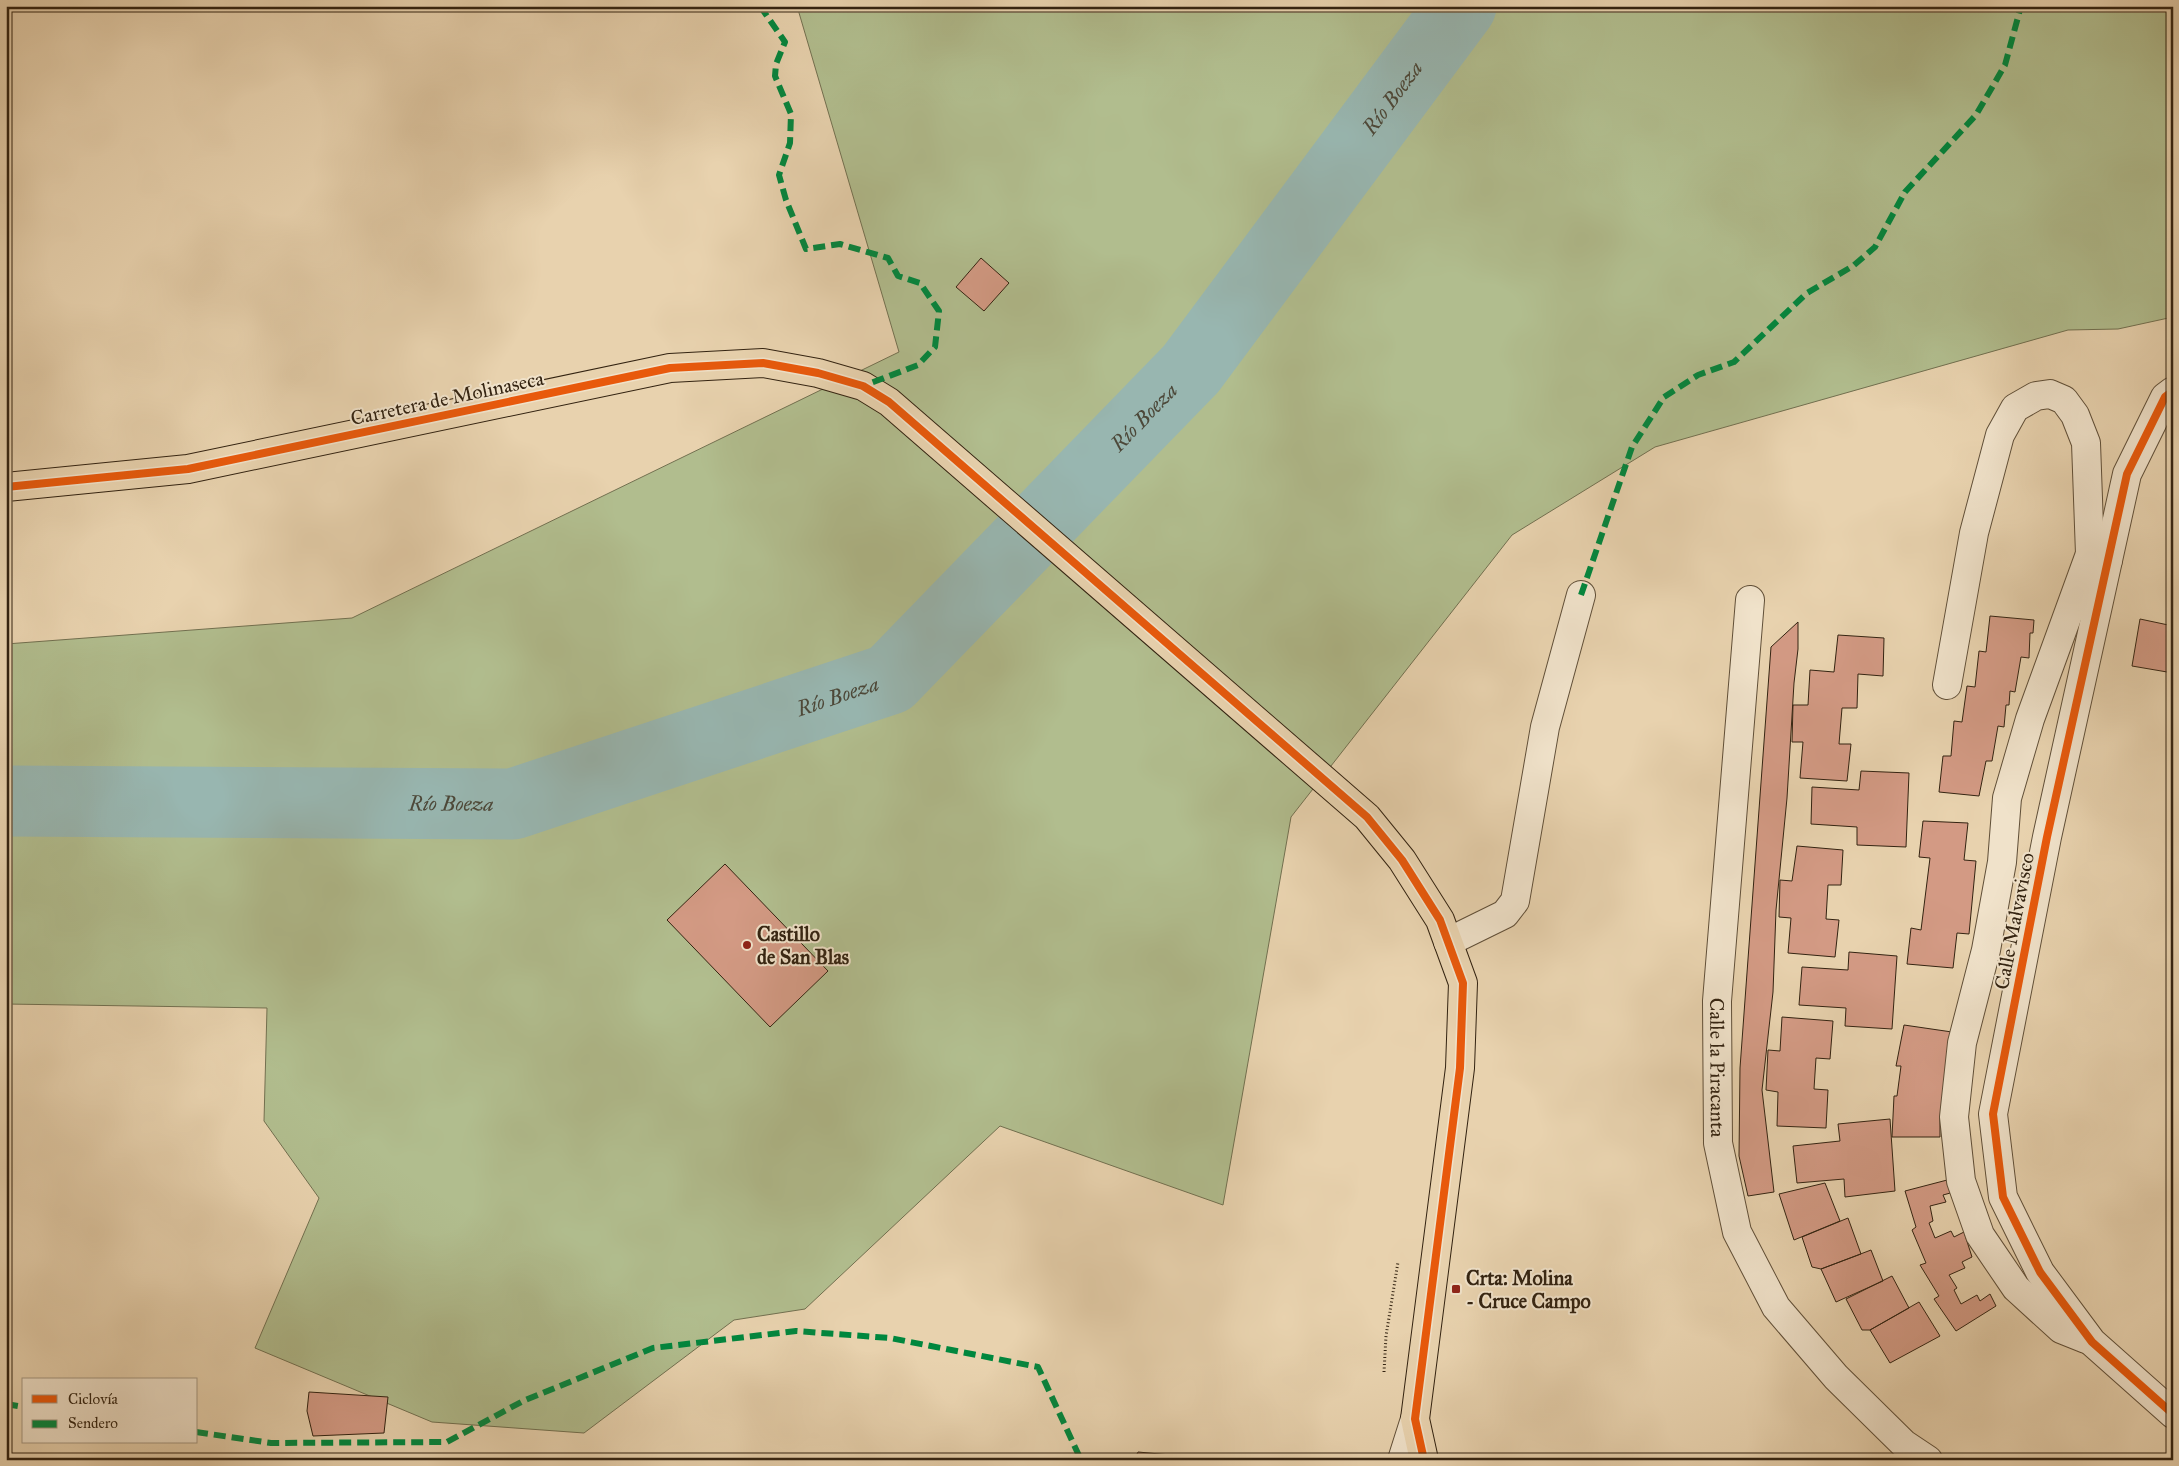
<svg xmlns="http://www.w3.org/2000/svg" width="2179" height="1466" font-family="'IM FELL Great Primer',serif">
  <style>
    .green { fill: #b1bd8e; stroke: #727050 }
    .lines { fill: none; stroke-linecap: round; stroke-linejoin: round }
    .river { stroke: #98b6b0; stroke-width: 71 }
    .building { fill: #d39a84; stroke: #332311 }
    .minor-casing { stroke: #604f38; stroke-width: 30 }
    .major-casing { stroke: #332311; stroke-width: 30 }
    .path { stroke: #332311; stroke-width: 3; stroke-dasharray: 1 2.5; stroke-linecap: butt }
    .minor { stroke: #f0e2ca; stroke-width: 28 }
    .major { stroke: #e8d2ae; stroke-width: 28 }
    .quiet { stroke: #00873e; stroke-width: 6; stroke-dasharray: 12 6; stroke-linecap: butt }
    .cycleway-casing { stroke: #f0e2ca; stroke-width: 11 }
    .cycleway { stroke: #e8590c; stroke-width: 8 }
    .poi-dot { fill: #8f2418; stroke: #f0e2ca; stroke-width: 2 }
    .labels { text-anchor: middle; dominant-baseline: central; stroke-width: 4; stroke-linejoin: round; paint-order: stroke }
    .street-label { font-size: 20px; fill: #332311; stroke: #f0e2ca }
    .poi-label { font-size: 20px; font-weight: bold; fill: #332311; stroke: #f0e2ca; text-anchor: start }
    .water-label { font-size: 21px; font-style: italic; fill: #4c4839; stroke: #f0e2ca }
  </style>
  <rect width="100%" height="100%" fill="#e8d2ae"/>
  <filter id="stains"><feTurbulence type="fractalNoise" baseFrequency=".004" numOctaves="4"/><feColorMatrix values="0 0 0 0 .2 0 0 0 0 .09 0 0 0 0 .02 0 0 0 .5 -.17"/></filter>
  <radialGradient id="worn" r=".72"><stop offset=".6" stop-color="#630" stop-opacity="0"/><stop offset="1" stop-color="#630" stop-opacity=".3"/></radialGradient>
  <path class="green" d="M797 6H2173V317L2118 329 2068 330 1655 447 1512 535 1291 817 1223 1205 1000 1126 805 1309 734 1320 584 1433 432 1422 255 1348 319 1198 264 1121 267 1008 6 1004V644L352 618 899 352Z"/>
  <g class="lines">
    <path class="river" id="s1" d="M6 801 513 804 890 679 1191 369 1461 6"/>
  </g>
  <path class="building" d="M981 258 1009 283 984 311 956 287Z
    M1990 616 2034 620 2033 633H2030L2029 658 2021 657 2015 692 2010 691 2009 705H2006L2004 727 1998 726 1992 761H1986L1979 796 1939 792 1943 756H1951L1954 721 1962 722 1967 686 1975 687 1979 651 1986 652Z
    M2140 619 2173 626V673L2132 666Z
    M1798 622V649L1794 683 1787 798 1776 910 1773 992 1762 1090 1774 1192 1748 1196 1739 1156 1740 1068 1771 647Z
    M1838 635 1884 638 1883 676 1858 674 1857 708H1842L1839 744H1851L1847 781 1800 778 1803 742H1792L1793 705H1808L1810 670 1834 672Z
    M1861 771 1909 773 1906 847 1857 845V827L1811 824 1812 787 1859 790Z
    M1923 821 1968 823 1964 860 1976 861 1969 934 1957 933 1953 968 1907 964 1911 928 1921 930 1930 858 1919 857Z
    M1797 846 1843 850 1841 885H1828L1826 919 1839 920 1835 957 1788 953 1791 918 1779 917 1780 880 1792 881Z
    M725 864 828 971 770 1027 667 920Z
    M1849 952 1897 956 1892 1029 1845 1026 1846 1008 1799 1005 1802 967 1848 970Z
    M1782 1017 1833 1021 1830 1059 1816 1058 1814 1089 1828 1090 1826 1128 1777 1126 1778 1092 1766 1090 1768 1050 1780 1051Z
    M1904 1025 1952 1032 1945 1118 1940 1117V1137H1892L1894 1096H1897L1901 1066H1896Z
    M1890 1119 1895 1191 1845 1197 1844 1179 1797 1183 1793 1146 1840 1141 1838 1124Z
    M1951 1179 1954 1192 1943 1195 1946 1202 1930 1206 1933 1221 1929 1223 1935 1238 1951 1231 1954 1237 1964 1232 1972 1257 1962 1262 1965 1268 1949 1275 1957 1288 1954 1290 1961 1304 1977 1295 1980 1301 1990 1294 1996 1306 1956 1331 1934 1299 1939 1296 1920 1265 1926 1263 1912 1230 1916 1227 1905 1191Z
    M1825 1183 1840 1221 1794 1240 1779 1194Z
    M1848 1218 1861 1254 1821 1269 1812 1267 1802 1237Z
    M1871 1250 1883 1281 1836 1302 1821 1269Z
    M1892 1276 1909 1308 1870 1330H1862L1846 1299Z
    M1919 1302 1940 1336 1890 1363 1870 1330Z
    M309 1392 388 1397 384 1433 313 1436 307 1411Z
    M1138 1452 1214 1459V1460H1134Z"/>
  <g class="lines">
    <defs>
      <g id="minor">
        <path d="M2173 391 2165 397 2127 474 2047 837 1993 1114 2003 1197 2040 1272 2092 1342 2173 1414"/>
        <path id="s2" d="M1750 600 1717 1001 1718 1143 1737 1232 1776 1307 1836 1377 1904 1444 1928 1460"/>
        <path d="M1947 685 1974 533 2000 435 2015 408 2036 396 2050 394 2064 400 2075 415 2086 443 2090 554"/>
        <path d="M1448 942 1505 914 1515 901 1545 727 1581 595"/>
        <path d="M2086 1339 2061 1329 2016 1288 1980 1235 1961 1181 1954 1117 1962 1043 1986 950 2002 862 2007 798 2030 719 2090 554 2108 560"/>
        <path d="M1402 1460 1415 1419"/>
      </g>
      <path id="major" d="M6 487 188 469 670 368 763 363 818 373 863 386 889 402 1367 817 1402 860 1440 920 1463 983 1460 1068 1415 1419 1424 1460"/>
    </defs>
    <use href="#minor" class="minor-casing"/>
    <use href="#major" class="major-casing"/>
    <path class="path" d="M1384 1372 1386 1336 1398 1262"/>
    <use href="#minor" class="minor"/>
    <use href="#major" class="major"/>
    <path class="quiet" d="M760 6 785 42 776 64 775 76 791 114 790 143 779 175 786 200 806 249 840 244 888 258 898 276 920 283 939 311 935 347 918 365 863 386
      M1581 595 1632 447 1664 397 1698 375 1734 362 1807 293 1853 266 1875 247 1905 192 1976 115 2005 65 2021 6
      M6 1404 24 1407
      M196 1432 271 1443 447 1442 523 1401 653 1348 796 1331 890 1338 1038 1367 1081 1460"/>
    <defs>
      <path id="cycleway" d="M2173 391 2165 397 2127 474 2047 837 1993 1114 2003 1197 2040 1272 2092 1342 2173 1414
        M6 487 188 469 670 368 763 363 818 373 863 386 889 402 1367 817 1402 860 1440 920 1463 983 1460 1068 1415 1419 1424 1460"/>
    </defs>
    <use href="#cycleway" class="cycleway-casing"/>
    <use href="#cycleway" class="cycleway"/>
  </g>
  <g class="poi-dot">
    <circle cx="747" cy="945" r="5"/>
    <rect x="1451" y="1284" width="10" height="10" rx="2.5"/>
  </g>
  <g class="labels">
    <g class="street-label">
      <text transform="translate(447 398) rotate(-12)">Carretera de Molinaseca</text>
      <text transform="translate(2014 921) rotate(-79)">Calle Malvavisco</text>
      <text stroke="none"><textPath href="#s2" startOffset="469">Calle la Piracanta</textPath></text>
    </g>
    <g class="poi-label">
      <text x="757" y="934">Castillo<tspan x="757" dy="23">de San Blas</tspan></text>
      <text x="1466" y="1278">Crta: Molina<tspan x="1466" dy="23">- Cruce Campo</tspan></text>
    </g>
    <g class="water-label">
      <text stroke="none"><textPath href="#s1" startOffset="1674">Río Boeza</textPath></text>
      <text stroke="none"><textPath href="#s1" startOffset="1269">Río Boeza</textPath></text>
      <text stroke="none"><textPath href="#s1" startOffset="849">Río Boeza</textPath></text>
      <text stroke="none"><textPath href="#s1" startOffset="445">Río Boeza</textPath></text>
    </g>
  </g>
  <rect width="2179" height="1466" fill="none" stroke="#e8d2ae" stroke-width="25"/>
  <rect x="8" y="8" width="2164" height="1451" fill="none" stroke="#332311" stroke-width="2.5"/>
  <rect x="12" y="12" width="2154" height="1441" fill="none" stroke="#332311"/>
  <rect x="22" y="1378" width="175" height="65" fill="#f0e2ca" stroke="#a49680"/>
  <rect x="32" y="1395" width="25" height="8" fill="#e8590c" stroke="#a49680"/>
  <text x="68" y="1404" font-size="15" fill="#332311">Ciclovía</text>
  <rect x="32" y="1420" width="25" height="8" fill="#00873e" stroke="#a49680"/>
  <text x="68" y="1428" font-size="15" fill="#332311">Sendero</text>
  <rect width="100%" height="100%" filter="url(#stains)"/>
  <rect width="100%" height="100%" fill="url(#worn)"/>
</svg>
